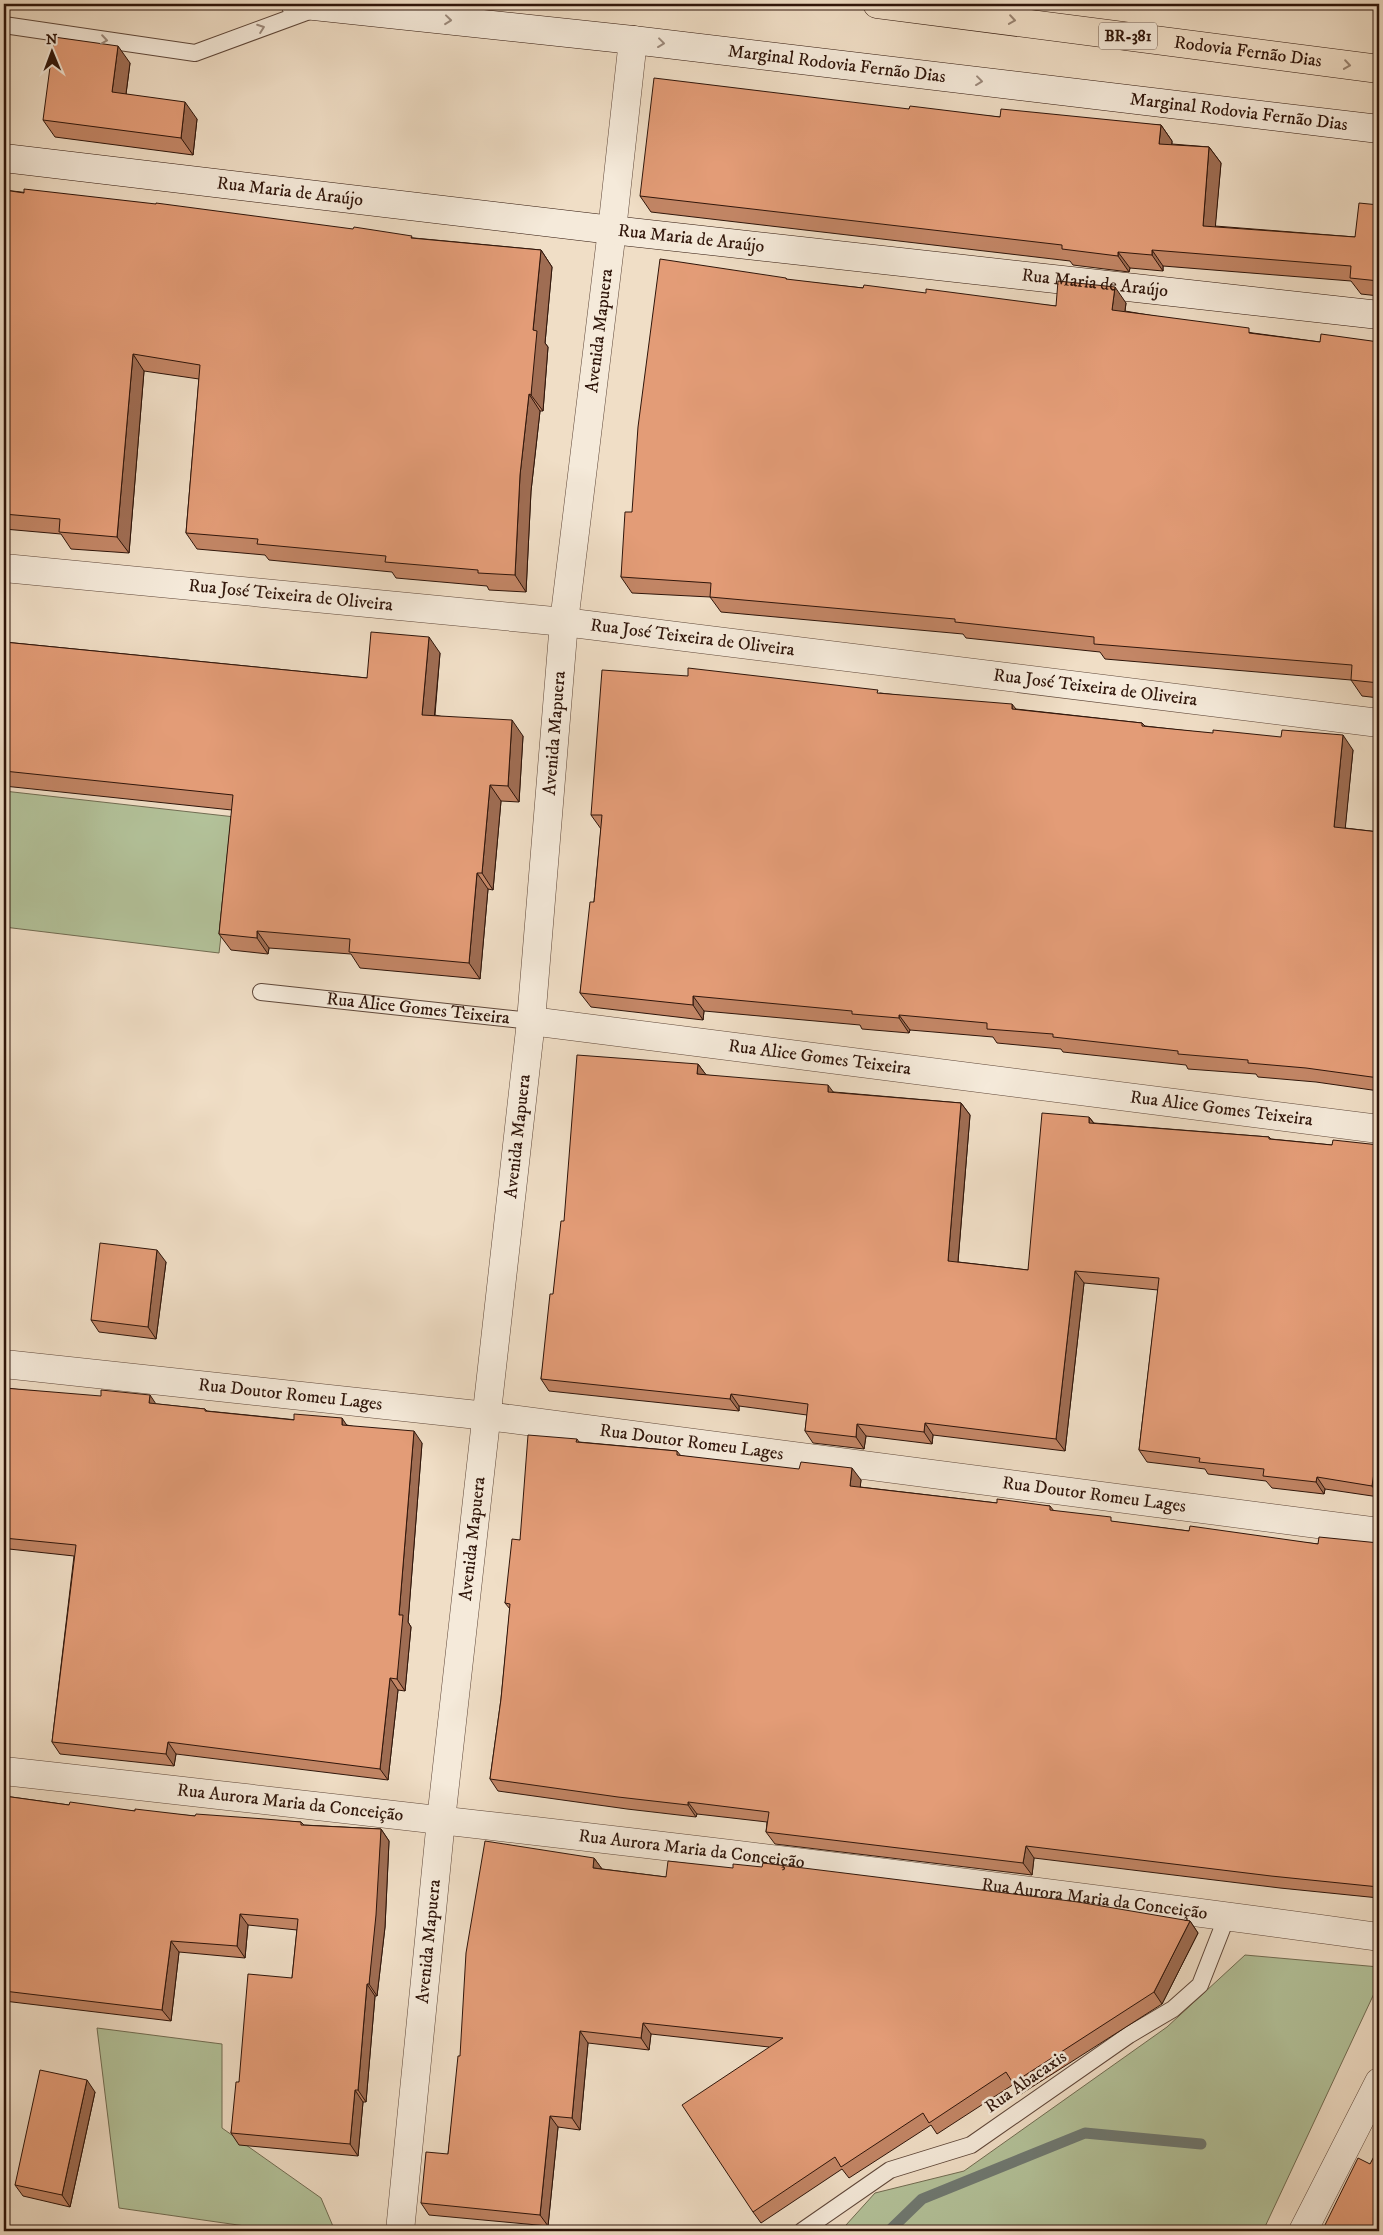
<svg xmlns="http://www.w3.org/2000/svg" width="1383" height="2235" font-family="'IM FELL DW Pica',serif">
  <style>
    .green { fill: #b3c29a; stroke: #716c52 }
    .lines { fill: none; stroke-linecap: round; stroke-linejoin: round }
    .stream { stroke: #6f7972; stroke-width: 11 }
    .lane-casing { stroke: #5f4739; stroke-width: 18 }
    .street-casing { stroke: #5f4739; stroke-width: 29 }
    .secondary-casing { stroke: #2f150a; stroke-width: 29 }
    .highway-casing { stroke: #2f150a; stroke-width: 29 }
    .lane { stroke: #f5eada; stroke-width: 16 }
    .street { stroke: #f5eada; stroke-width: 28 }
    .secondary { stroke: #f5eada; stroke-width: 28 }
    .highway { stroke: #f0dec6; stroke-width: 28 }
    .wall { fill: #c38666; stroke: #2f150a }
    .shaded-wall { fill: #9f6d53; stroke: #2f150a }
    .building { fill: #e39c77; stroke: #2f150a }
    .oneway { stroke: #9c8a7c }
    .oneway2 { stroke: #998471 }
    .labels { text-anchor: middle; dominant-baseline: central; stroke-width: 5; stroke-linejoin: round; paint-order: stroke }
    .shield { fill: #f5eada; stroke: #6a5548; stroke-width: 1 }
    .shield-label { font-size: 16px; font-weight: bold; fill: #2f150a }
    .street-label { font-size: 18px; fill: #2f150a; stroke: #f5eada }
  </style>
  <rect width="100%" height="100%" fill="#f0dec6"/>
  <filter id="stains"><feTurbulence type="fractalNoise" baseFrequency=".004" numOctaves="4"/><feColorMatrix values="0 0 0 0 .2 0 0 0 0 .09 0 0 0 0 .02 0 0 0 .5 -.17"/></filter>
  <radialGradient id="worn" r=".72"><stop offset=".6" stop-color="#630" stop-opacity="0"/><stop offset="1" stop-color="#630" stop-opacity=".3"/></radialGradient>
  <path class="green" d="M4 791 235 817 219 953 4 927Z
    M1245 1955 1379 1967V1983L1263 2231H845L846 2225 875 2193 964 2171 1167 2027Z
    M97 2028 222 2044V2128L321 2198 335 2231H280L119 2208Z"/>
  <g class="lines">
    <path class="stream" d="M889 2231 922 2199 1085 2133 1201 2144"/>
    <defs>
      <g id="lane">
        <path d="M4 25 195 53 312 10"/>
        <path id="s1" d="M261 992 531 1021"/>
        <path d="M802 2231 890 2170 971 2145 1129 2035 1173 2009 1200 1985 1227 1916"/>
      </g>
      <g id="street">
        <path id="s2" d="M4 568 564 622 1379 723"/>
        <path id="s3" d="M531 1021 1379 1129"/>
        <path id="s4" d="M4 1364 487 1416 1379 1532"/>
        <path id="s5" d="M4 1771C463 1822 922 1874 1379 1937"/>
        <path id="s6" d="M400 2231 441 1820 531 1021 564 622 612 230 633 40"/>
        <path d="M1303 2231 1379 2082"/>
      </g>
      <g id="secondary">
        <path id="s7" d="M295 4 633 40 1379 129"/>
        <path id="s8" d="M4 158 612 230 1379 315"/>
      </g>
      <g id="highway">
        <path id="s9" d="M877 4 1379 69"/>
      </g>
    </defs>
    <use href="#lane" class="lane-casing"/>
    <use href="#street" class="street-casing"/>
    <use href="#secondary" class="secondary-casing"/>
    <use href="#highway" class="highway-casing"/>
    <use href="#lane" class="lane"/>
    <use href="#street" class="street"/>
    <use href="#secondary" class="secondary"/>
    <use href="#highway" class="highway"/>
  </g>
  <path class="wall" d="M130 63 126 94 197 119 193 155 55 137 43 120Z
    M909 109 1000 117 1161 125 1172 141V144L1209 147 1221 163 1215 226 1355 237 1379 205V296L1361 294 1351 281 1163 266V271L1130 268 1129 272 1073 265 1070 261 651 212 640 196Z
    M4 190 414 238 541 250 552 267 545 343 548 347 543 411H540L531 491 526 592 489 590 487 586 396 578 392 572 269 560 265 555 197 549 186 533 199 379 144 371 129 553 71 549 61 534 4 529Z
    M786 278 787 280 863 288 1056 306 1126 303 1125 311 1253 333 1320 342H1379V698L1362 696 1351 680 1105 659 1100 652 966 638 963 634 721 612 710 597 632 593 621 577 632 512Z
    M4 642 367 678 440 653 435 715 523 736 519 802 501 801 493 890 488 889 480 979 360 968 351 954 269 948 268 954 231 950 219 934 232 810 4 786Z
    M880 693 1016 709 1142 723 1145 726 1353 750 1345 828 1379 832V1091L1316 1082 1258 1077 1256 1074 1188 1069 1186 1065 1063 1052 1061 1049 997 1043 993 1037 910 1030 909 1033 862 1029 860 1025 704 1011 703 1020 591 1007 580 993 594 902 601 829 591 815Z
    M698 1064 706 1075 834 1092 961 1103 970 1115 958 1262 1028 1270 1089 1117 1094 1123 1269 1137 1271 1139 1332 1145H1379V1497L1325 1489 1324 1494 1272 1488 1266 1481 1208 1474 1205 1469 1147 1462 1139 1450 1158 1290 1084 1283 1065 1451 933 1435 932 1444 866 1436 864 1449 813 1443 805 1431 807 1415 739 1406V1411L549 1391 541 1379 564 1221Z
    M166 1262 156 1339 99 1332 91 1320Z
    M4 1388 205 1409 207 1411 347 1425 422 1443 408 1622 411 1627 405 1691 398 1690 388 1780 176 1754 174 1766 60 1754 52 1742 74 1556 9 1549 4 1592Z
    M577 1439 579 1442 677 1451 681 1456 861 1480 860 1487 997 1503 1050 1506 1054 1511 1115 1522 1189 1531 1318 1544 1379 1543V1898L1280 1888 1034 1858 1032 1875 775 1844 766 1832 767 1822 697 1814 696 1817 627 1809 498 1791 490 1779 501 1699 510 1609 505 1603 520 1540Z
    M4 1796 69 1805 135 1811 195 1816 301 1822 304 1825 381 1829 389 1841 385 1927 377 1996H375L366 2102H363L358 2156 239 2145 231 2133 239 2082 292 1978 297 1930 248 1925 245 1958 179 1952 171 2021 4 2001Z
    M594 1858 602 1869 666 1877 1190 1921 1198 1933 1162 2004 1021 2094 1014 2084 937 2134 931 2125 849 2178 842 2169 761 2223 753 2212 769 2047 651 2034 649 2050 588 2043 580 2130 558 2127 548 2226 429 2215 421 2203 448 2154 460 2056Z
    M95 2092 70 2207 23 2196 15 2185Z"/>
  <path class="shaded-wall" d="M118 46 130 63 124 109 112 92Z
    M185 102 197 119 193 155 181 138Z
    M1161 125 1172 141 1170 160 1159 144Z
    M1209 147 1221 163 1214 242 1203 226Z
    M541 250 552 267 545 343 548 347 543 411 531 395 533 330Z
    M1152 250 1163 266V271L1152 255Z
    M1118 252 1130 268 1129 272 1118 256Z
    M1115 287 1126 303 1123 325 1112 310Z
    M133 354 144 371 129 553 117 537Z
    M529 394 540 411 531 491 526 592 515 575 520 475Z
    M429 637 440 653 433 731 422 715Z
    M1012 704 1023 718 1012 709Z
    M512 720 523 736 519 802 508 786Z
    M1343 735 1353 750 1344 841 1334 827Z
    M490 785 501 801 493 890 482 873Z
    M477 873 488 889 480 979 469 963Z
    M257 931 269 948 268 954 257 938Z
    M693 996 704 1011 703 1020 693 1005Z
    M899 1015 910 1030 909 1033 899 1018Z
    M698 1064 707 1076 697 1074Z
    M828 1085 837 1097 828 1092Z
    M961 1103 970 1115 957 1273 948 1261Z
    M1089 1117 1098 1129 1089 1123Z
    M157 1250 166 1262 156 1339 148 1327Z
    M1075 1271 1084 1283 1065 1451 1056 1439Z
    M731 1394 739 1406V1411L730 1399Z
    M150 1395 158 1407 149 1403Z
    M342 1418 350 1430 342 1425Z
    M925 1423 933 1435 932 1444 924 1432Z
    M857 1424 866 1436 864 1449 856 1437Z
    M414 1431 422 1443 408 1622 411 1627 405 1691 397 1679 399 1615Z
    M1379 1440V1496L1372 1486Z
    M852 1468 861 1480 859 1498 850 1486Z
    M1317 1477 1325 1489 1324 1494 1316 1482Z
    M4 1542 9 1549 4 1592Z
    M390 1678 398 1690 388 1780 380 1769Z
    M168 1742 176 1754 174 1766 166 1754Z
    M688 1802 697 1814 696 1817 688 1805Z
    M381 1829 389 1841 385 1927 377 1996 369 1984Z
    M1026 1846 1034 1858 1032 1875 1023 1863Z
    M594 1858 602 1869 593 1868Z
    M240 1914 248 1925 245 1958 237 1946Z
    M1190 1921 1198 1933 1162 2004 1154 1992Z
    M171 1941 179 1952 171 2021 162 2010Z
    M367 1984 375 1996 366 2102 358 2090Z
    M643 2023 651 2034 649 2050 641 2038Z
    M580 2031 588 2043 580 2130 572 2118Z
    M87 2080 95 2092 70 2207 62 2195Z
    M355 2090 363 2102 358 2156 350 2144Z
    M550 2116 558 2127 548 2226 540 2215Z"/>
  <path class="building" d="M54 37 118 46 112 92 185 102 181 138 43 120Z
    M654 78 909 109 910 106 1000 117 1001 109 1161 125 1159 144 1209 147 1203 226 1355 237 1359 203 1379 205V281L1350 278 1351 266 1152 250V255L1118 252V256L1062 249V245L640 196Z
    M24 189 156 204V203L353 229 354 227 412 236 411 238 541 250 533 330 537 331 531 395 529 394 520 475 515 575 478 573V570L385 562 386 556 257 544 258 539 186 533 200 365 133 354 117 537 59 532 60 519 4 514V190L24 193Z
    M660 259 786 278V279L863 288 864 285 926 293V289L1056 306 1058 281 1115 287 1112 310 1249 328V333L1320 342 1321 334 1379 342V683L1351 680 1352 665 1094 644V637L955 622V619L710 597 711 583 621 577 625 512H632L638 427Z
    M371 632 429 637 422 715 512 720 508 786 490 785 482 873H477L469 963 349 952 350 939 257 931V938L219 934 233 795 4 771V642L367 678Z
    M688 668 878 690 877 693 1012 704V709L1142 723V726L1213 733V730L1281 737 1282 730 1343 735 1334 827 1379 832V1078L1306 1068 1248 1063V1060L1178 1054V1051L1053 1037V1034L987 1029V1023L899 1015V1018L852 1014V1011L693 996V1005L580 993 590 902H594L602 815H591L602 670 688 676Z
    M577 1055 698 1064 697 1074 828 1085V1092L961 1103 948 1261 1028 1270 1042 1113 1089 1117V1123L1269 1137V1139L1332 1145 1333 1140 1379 1145V1440L1372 1486 1317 1477 1316 1482 1263 1476 1264 1469 1199 1462 1200 1458 1139 1450 1159 1278 1075 1271 1056 1439 925 1423 924 1432 857 1424 856 1437 805 1431 808 1404 731 1394 730 1399 541 1379 550 1294H553L561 1221H564Z
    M100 1243 157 1250 148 1327 91 1320Z
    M4 1388 101 1396V1390L150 1395 149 1403 205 1409V1411L294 1420V1414L342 1418V1425L414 1431 399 1615H403L397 1679 390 1678 380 1769 168 1742 166 1754 52 1742 76 1545 4 1538Z
    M528 1435 577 1439 576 1442 677 1451V1455L799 1469 801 1462 852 1468 850 1486 997 1503V1499L1050 1506V1510L1111 1517V1521L1189 1531 1190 1526 1318 1544 1319 1537 1379 1543V1887L1271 1876 1026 1846 1023 1863 766 1832 769 1812 688 1802V1805L618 1797 490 1779 501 1699 510 1604 505 1603 512 1539 520 1540Z
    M4 1796 69 1805 70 1802 135 1811V1809L195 1816 196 1814 265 1819 301 1822V1825L381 1829 376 1915 369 1984H367L358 2090H355L350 2144 231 2133 236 2082H239L248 1974 292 1978 298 1919 240 1914 237 1946 171 1941 162 2010 4 1991Z
    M485 1841 594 1858 593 1868 666 1877 668 1861 733 1868V1864L762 1867 763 1863 1078 1902 1190 1921 1154 1992 1013 2083 1006 2072 929 2123 923 2113 841 2167 835 2157 753 2212 682 2105 783 2038 643 2023 641 2038 580 2031 572 2118 550 2116 540 2215 421 2203 426 2152 448 2154 458 2056H460L466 1953Z
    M40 2070 87 2080 62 2195 15 2185Z
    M1379 2147V2231H1322L1358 2158 1370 2164Z"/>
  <defs><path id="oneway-chevron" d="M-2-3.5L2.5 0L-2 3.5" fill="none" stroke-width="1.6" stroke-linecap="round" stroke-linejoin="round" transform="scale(1.25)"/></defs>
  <g class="oneway">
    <use href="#oneway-chevron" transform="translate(448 20) rotate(6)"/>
    <use href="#oneway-chevron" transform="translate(261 28) rotate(-20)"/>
    <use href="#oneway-chevron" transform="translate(104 40) rotate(8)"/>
    <use href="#oneway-chevron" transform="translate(661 43) rotate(7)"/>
    <use href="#oneway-chevron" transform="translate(979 81) rotate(7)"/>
  </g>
  <g class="oneway2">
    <use href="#oneway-chevron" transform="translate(1012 20) rotate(8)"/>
    <use href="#oneway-chevron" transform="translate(1347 65) rotate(8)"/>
  </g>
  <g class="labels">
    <rect class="shield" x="1099" y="22.5" width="58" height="27" rx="4"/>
    <g class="shield-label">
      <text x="1128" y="36">BR-381</text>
    </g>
    <g class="street-label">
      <text stroke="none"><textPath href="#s9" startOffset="374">Rodovia Fernão Dias</textPath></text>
      <text stroke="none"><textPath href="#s7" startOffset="545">Marginal Rodovia Fernão Dias</textPath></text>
      <text stroke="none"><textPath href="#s7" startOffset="950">Marginal Rodovia Fernão Dias</textPath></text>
      <text stroke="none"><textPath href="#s8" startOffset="288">Rua Maria de Araújo</textPath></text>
      <text stroke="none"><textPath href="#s8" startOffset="692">Rua Maria de Araújo</textPath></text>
      <text stroke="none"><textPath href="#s8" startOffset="1098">Rua Maria de Araújo</textPath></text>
      <text stroke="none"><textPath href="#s6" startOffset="1911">Avenida Mapuera</textPath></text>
      <text stroke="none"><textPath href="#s2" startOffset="288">Rua José Teixeira de Oliveira</textPath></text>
      <text stroke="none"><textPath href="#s2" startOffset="692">Rua José Teixeira de Oliveira</textPath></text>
      <text stroke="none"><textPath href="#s2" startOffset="1098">Rua José Teixeira de Oliveira</textPath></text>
      <text stroke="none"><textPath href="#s6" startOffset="1506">Avenida Mapuera</textPath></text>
      <text stroke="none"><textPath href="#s1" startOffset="158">Rua Alice Gomes Teixeira</textPath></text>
      <text stroke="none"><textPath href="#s3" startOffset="291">Rua Alice Gomes Teixeira</textPath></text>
      <text stroke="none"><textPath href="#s3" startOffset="696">Rua Alice Gomes Teixeira</textPath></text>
      <text stroke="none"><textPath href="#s6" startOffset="1101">Avenida Mapuera</textPath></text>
      <text stroke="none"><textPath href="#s4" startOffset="288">Rua Doutor Romeu Lages</textPath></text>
      <text stroke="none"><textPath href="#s4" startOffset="692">Rua Doutor Romeu Lages</textPath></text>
      <text stroke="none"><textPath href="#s4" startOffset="1098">Rua Doutor Romeu Lages</textPath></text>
      <text stroke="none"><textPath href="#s6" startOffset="696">Avenida Mapuera</textPath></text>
      <text stroke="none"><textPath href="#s5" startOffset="288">Rua Aurora Maria da Conceição</textPath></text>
      <text stroke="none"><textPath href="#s5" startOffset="692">Rua Aurora Maria da Conceição</textPath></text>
      <text stroke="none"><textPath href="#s5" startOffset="1098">Rua Aurora Maria da Conceição</textPath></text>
      <text stroke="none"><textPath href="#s6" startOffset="291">Avenida Mapuera</textPath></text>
      <text transform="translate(1026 2082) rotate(-35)">Rua Abacaxis</text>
    </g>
  </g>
  <rect width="1383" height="2235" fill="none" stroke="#f0dec6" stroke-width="20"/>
  <rect x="5" y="5" width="1373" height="2225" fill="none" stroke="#2f150a" stroke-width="2.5"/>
  <rect x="10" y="10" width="1363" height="2215" fill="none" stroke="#2f150a"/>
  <g transform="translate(52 52) rotate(359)" stroke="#f5eada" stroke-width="4" paint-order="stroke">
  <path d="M0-4L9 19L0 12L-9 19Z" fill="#2f150a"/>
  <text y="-8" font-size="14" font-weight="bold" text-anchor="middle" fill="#2f150a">N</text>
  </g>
  <rect width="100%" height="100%" filter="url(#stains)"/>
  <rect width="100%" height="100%" fill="url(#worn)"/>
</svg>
